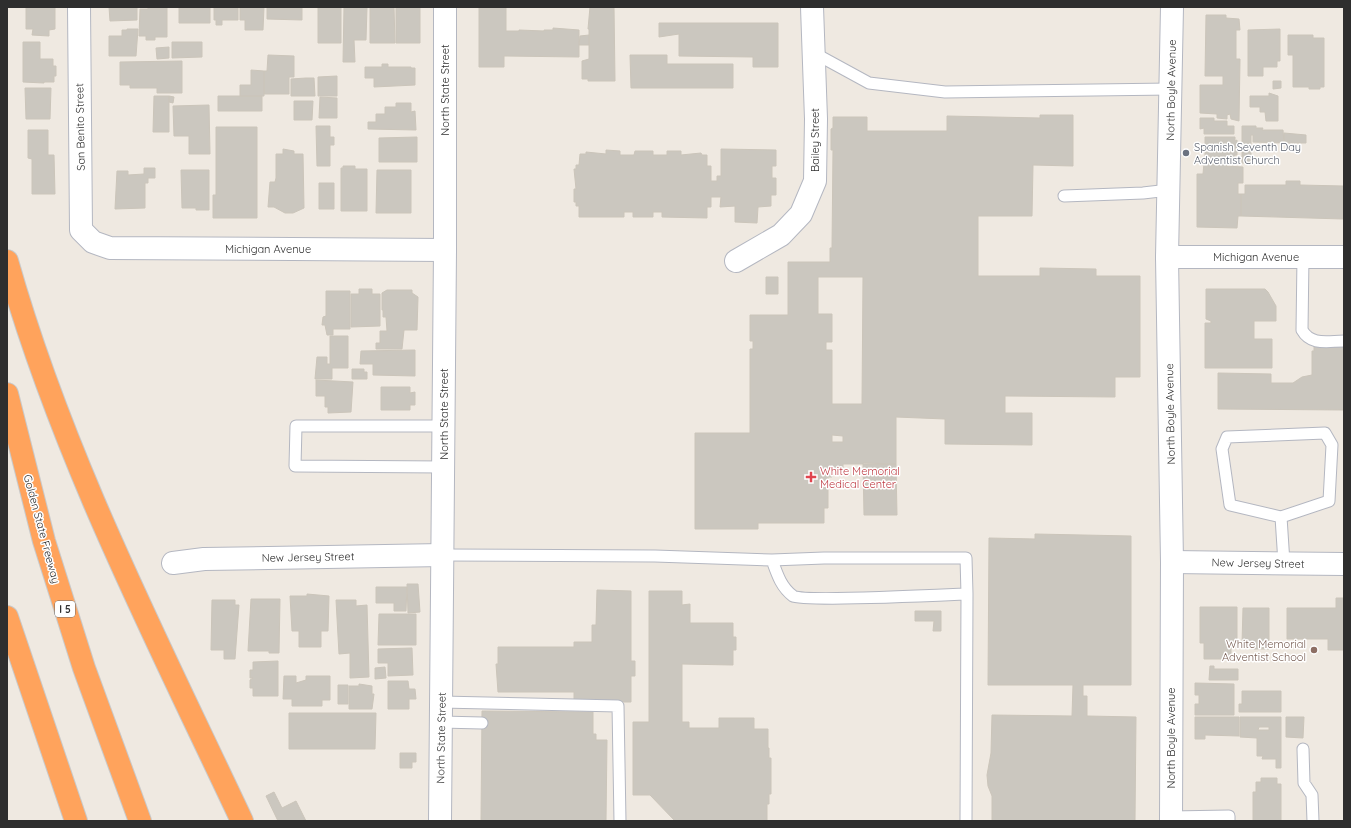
<svg xmlns="http://www.w3.org/2000/svg" width="1351" height="828" font-family="Quicksand,sans-serif">
  <style>
    .building { fill: #cbc7bf; stroke: #cbc5ba; fill-rule: evenodd }
    .lines { fill: none; stroke-linecap: round; stroke-linejoin: round }
    .lane-casing { stroke: #b4b7c1; stroke-width: 13 }
    .street-casing { stroke: #b4b7c1; stroke-width: 24 }
    .secondary-casing { stroke: #b4b7c1; stroke-width: 24 }
    .highway-casing { stroke: #c9c9c9; stroke-width: 24 }
    .lane { stroke: #fff; stroke-width: 11 }
    .street { stroke: #fff; stroke-width: 22 }
    .secondary { stroke: #fff; stroke-width: 22 }
    .highway { stroke: #ffa35c; stroke-width: 22 }
    .worship-dot { fill: #6b7280; stroke: #fff; stroke-width: 1.5 }
    .health-dot { fill: #e0444e; stroke: #fff; stroke-width: 1.5 }
    .education-dot { fill: #8d6e63; stroke: #fff; stroke-width: 1.5 }
    .labels { text-anchor: middle; dominant-baseline: central; stroke-width: 3; stroke-linejoin: round; paint-order: stroke }
    .shield { fill: #fff; stroke: #6d6d6d; stroke-width: 1 }
    .shield-label { font-size: 10px; font-weight: bold; fill: #2e2e2e }
    .street-label { font-size: 11px; fill: #2e2e2e; stroke: #fff }
    .worship-label { font-size: 11px; fill: #5b616d; stroke: #fff; text-anchor: start }
    .health-label { font-size: 11px; fill: #be3a42; stroke: #fff; text-anchor: start }
    .education-label { font-size: 11px; fill: #785e54; stroke: #fff; text-anchor: end }
  </style>
  <rect width="100%" height="100%" fill="#efe9e1"/>
  <path class="building" d="M26 7H55V29L49 30V36L32 35 33 29H26Z
    M109 7H137V20L110 21Z
    M148 7H167V37H155V40H146V36H139L140 9H148Z
    M179 7H210V23H179Z
    M214 7H238V20H222V25H216V20H214Z
    M240 7H264L263 30H245V20H240Z
    M267 7H302V20L267 19Z
    M318 7H341V43H318Z
    M344 7H367L366 40H354L355 62H343Z
    M370 7H394L395 43H370Z
    M396 7H420V43H396Z
    M479 7H506V31H519V30L544 31V30H553V28L579 30V57L504 56V67H479Z
    M590 7H614L615 81H588V79H582V61L589 59V29H588Z
    M1206 15H1226V18L1239 19 1240 30H1236V59H1240L1239 121 1231 119 1230 114 1227 115V119L1217 118V114L1200 113V85H1223V76H1205Z
    M659 23H778V67H753V57L679 56V34L659 37Z
    M127 29H138L136 56H109V36H122V30H127Z
    M1280 29V61H1277V67H1263V76H1248V30Z
    M589 35V45H579L580 36Z
    M1288 35H1313V38H1324V87H1320V89H1309V87H1293V55H1288Z
    M23 42H40V59H53V66H56V76H54V82H44V83L23 82Z
    M172 42H202V57L172 58Z
    M169 47V58L157 59 156 48Z
    M268 55 294 56V77H289V94H264V71H267Z
    M630 55H667V64H733V88H631Z
    M182 61V93H157V88H130V85H120V62Z
    M382 64H388V67H411V68H415V85L374 87V78H365V67H382Z
    M251 70 264 71V96H240V85H251Z
    M337 76V96H318V77Z
    M306 78H314L315 96H291V79Z
    M1273 81H1281V88L1273 89Z
    M25 88H51L50 119H26Z
    M1269 93 1278 96V121H1266L1265 112H1260V107H1250V96H1269Z
    M154 96H169V132H153Z
    M169 96 174 97 173 103 169 102Z
    M218 96H262V111H218Z
    M320 97 337 98V118H319Z
    M294 101H313L312 120H294Z
    M396 103H411V112L415 111 416 130 368 129V122H376V114H385V107H396Z
    M209 105 210 154H189V136H174L173 106Z
    M1040 115H1073V166L1033 165 1032 216H978V276H1040V268L1096 269V276H1140V377H1115V397L1005 396V413H1032V445L945 444V419L896 417V464H843V470H832V477H828V508H824V523H758V529H695V433H750V349H753V341H750V315H788V262H830V248H832L833 150H831V129L833 128V117H867V131H947V116L1040 118ZM818 277H863L862 404H832V350H826V342H832V314H818ZM832 435 843 436V442H832Z
    M1200 118H1214V121H1227V126H1234V134H1204V128L1200 129Z
    M316 126H330V137H334V145H330V166H317Z
    M1242 126H1256V128H1263L1262 130H1283L1284 143 1253 142V135H1251V163H1242Z
    M216 127H257V218H213V195H216Z
    M28 130H48V155H54L55 194H32V159L28 158Z
    M1284 133 1306 135V143H1284Z
    M417 137V162H379V138Z
    M1205 137H1235V141L1237 140V155H1235V161H1205Z
    M283 149 294 151V154H303L304 208 293 213H285L274 207H268L270 182H275L276 178V154H283Z
    M721 149 776 150V166H772V178H776V195H771V206L758 207 757 223 735 222V206L720 207 721 197H711V207H707V218L662 217V212H653V217H633V212H624V217H579V206H576V202H574V189H576L574 169H576V165H579L580 154H586V152L606 154V150L620 151V155H634L635 151H653V155H667V151H681V155L701 153 702 155H707V166H711V181H717V176H721Z
    M1204 163H1226V166L1243 167V183H1238V194H1241V216H1238L1237 228 1197 227V174H1203Z
    M343 166H355V169H367V211H341V168H343Z
    M144 168H155V178H148V183H145V208L115 209 117 171H128V175L144 174Z
    M181 170H209V210H196V208H182Z
    M377 170H411V213H376Z
    M1286 181H1300V185L1343 186V219L1241 216V194H1245V185H1286Z
    M319 183H334V209H319Z
    M766 277H778V294H766Z
    M359 289H372V294H380V326L351 327V294H359Z
    M1206 289H1265L1268 292 1276 306V321H1254V339H1272V368H1205V323H1211V321L1206 319Z
    M387 290H412V293L418 297 417 330H404L402 349H376V343H380V331H387L386 317H383V310H382V293Z
    M326 291H350V329H333V335H327L325 325H322L323 317 326 316Z
    M330 336H348V368H332V379H315L317 357H327V364H330Z
    M1314 346H1344V410L1218 409V373L1271 374V383H1293L1302 377 1312 375V351H1314Z
    M415 350V376L373 375V364H360L361 351Z
    M352 369H364V372H367V379H352Z
    M316 380 353 382 351 412 328 413V407H325V396H316Z
    M381 387H410V393L415 392V405H410V410H381Z
    M863 463 896 464 897 515H864Z
    M1035 534 1131 536V685H1083V696H1087V716L1136 717 1135 821H992V796L988 786 987 775 991 753 992 715 1072 716 1073 685H988L989 538 1035 539Z
    M407 584H418L420 612 408 613Z
    M376 587H407L406 611H394V603H376Z
    M597 590 631 591V661H635V676H631V702H574V692H498L496 664H498V647H574V642H592V625H596Z
    M649 591H682V605L690 604V623H733V637H736V650H733V665L682 664V722H689V728H719V718H754V729H768V748H769V758H771V794H769V804H767V821H675L650 795H633V722H649Z
    M307 594 329 596 328 631H321V647H299V631H292L290 596H307Z
    M1336 598H1344V650H1328V639H1287V608H1336Z
    M251 599H280L279 653H269V651H248Z
    M212 600H235V605H239L235 659H224V650H211Z
    M336 600H356V606L367 605 369 677 350 678V653L339 654Z
    M1200 607H1237V647H1231V659H1204V643H1200Z
    M1243 608H1269V649H1251V644H1242Z
    M915 611H941V631H933L934 621H915Z
    M379 614H416V645H378Z
    M412 648 413 675 388 676V663H378V649Z
    M278 661V696H253V688H250V680L253 678H250V670H253V662Z
    M1210 666H1214V669H1238V680H1209Z
    M385 667 386 678 375 679V668Z
    M284 676H296V683L306 680V676H330V700H322V706H292V699H283Z
    M388 681H408L409 689H415L416 699H409V709H388Z
    M1195 683 1234 684V715H1195V704H1199V695H1195Z
    M359 684 372 686V694H374L372 709H349V686H359Z
    M338 685H348V704H338Z
    M1242 691H1281V712H1239V704H1242Z
    M482 711 593 712V734H596V740H607L606 821H481Z
    M289 713H376L375 749H289Z
    M1195 717H1239V736L1205 735V739H1195Z
    M1240 717H1281V768H1276V759H1262L1263 756H1257V738L1240 737ZM1259 727H1269V730H1258Z
    M1286 717H1304L1303 738 1286 737Z
    M400 753H416V762H412V768H400Z
    M1261 778H1277V784H1281V821H1253V792H1256V782H1261Z
    M274 792 282 808 296 801 306 821H278L266 796Z"/>
  <g class="lines">
    <defs>
      <path id="lane" d="M814 53 869 83 945 92 1171 89
        M1064 196 1143 193 1169 190
        M1303 257 1302 330C1311 346 1328 341 1344 341
        M444 467 295 466 296 426H444
        M1281 517 1230 505 1222 449 1227 437 1325 433 1332 445 1329 501 1281 517 1284 563
        M443 555 655 556 772 560
        M824 558H966L967 594C944 595 804 602 793 596 781 587 777 574 772 560Z
        M441 702 618 706 620 821
        M441 722 482 723
        M1303 749 1304 783 1312 795 1313 821
        M1171 817 1229 816V821
        M966 821 967 594"/>
      <path id="street" d="M79 7 81 230 93 242 110 248 445 250
        M1167 257H1344
        M736 261 781 235 801 214 815 181 816 119 812 7
        M1172 562 1344 564
        M173 563 204 559 443 555"/>
      <path id="secondary" d="M440 821 445 250V7
        M1171 821 1172 562 1167 257 1172 7"/>
      <path id="highway" d="M7 261C62 456 156 638 242 821
        M7 394 44 541 84 668 140 821
        M7 617 76 821"/>
    </defs>
    <use href="#lane" class="lane-casing"/>
    <use href="#street" class="street-casing"/>
    <use href="#secondary" class="secondary-casing"/>
    <use href="#highway" class="highway-casing"/>
    <use href="#lane" class="lane"/>
    <use href="#street" class="street"/>
    <use href="#secondary" class="secondary"/>
    <use href="#highway" class="highway"/>
  </g>
  <circle class="worship-dot" cx="1186" cy="153" r="4"/>
  <path class="health-dot" d="M809 471h4v4h4v4h-4v4h-4v-4h-4v-4h4z"/>
  <circle class="education-dot" cx="1314" cy="650" r="4"/>
  <g class="labels">
    <rect class="shield" x="55" y="601" width="20" height="16" rx="3"/>
    <g class="shield-label">
      <text x="65" y="609">I 5</text>
    </g>
    <g class="street-label">
      <text transform="translate(445 90) rotate(-90)">North State Street</text>
      <text transform="translate(1171 90) rotate(-89)">North Boyle Avenue</text>
      <text transform="translate(80 127) rotate(-91)">San Benito Street</text>
      <text transform="translate(815 140) rotate(-90)">Bailey Street</text>
      <text x="268" y="249">Michigan Avenue</text>
      <text x="1256" y="257">Michigan Avenue</text>
      <text transform="translate(444 414) rotate(-90)">North State Street</text>
      <text transform="translate(1170 414) rotate(-91)">North Boyle Avenue</text>
      <text transform="translate(42 529) rotate(75)">Golden State Freeway</text>
      <text transform="translate(308 557) rotate(-1)">New Jersey Street</text>
      <text transform="translate(1258 563) rotate(1)">New Jersey Street</text>
      <text transform="translate(441 738) rotate(-89)">North State Street</text>
      <text transform="translate(1171 738) rotate(-90)">North Boyle Avenue</text>
    </g>
    <g class="worship-label">
      <text x="1194" y="147">Spanish Seventh Day<tspan x="1194" dy="13">Adventist Church</tspan></text>
    </g>
    <g class="health-label">
      <text x="820" y="471">White Memorial<tspan x="820" dy="13">Medical Center</tspan></text>
    </g>
    <g class="education-label">
      <text x="1306" y="644">White Memorial<tspan x="1306" dy="13">Adventist School</tspan></text>
    </g>
  </g>
  <rect width="1351" height="828" fill="none" stroke="#2e2e2e" stroke-width="16"/>
</svg>
